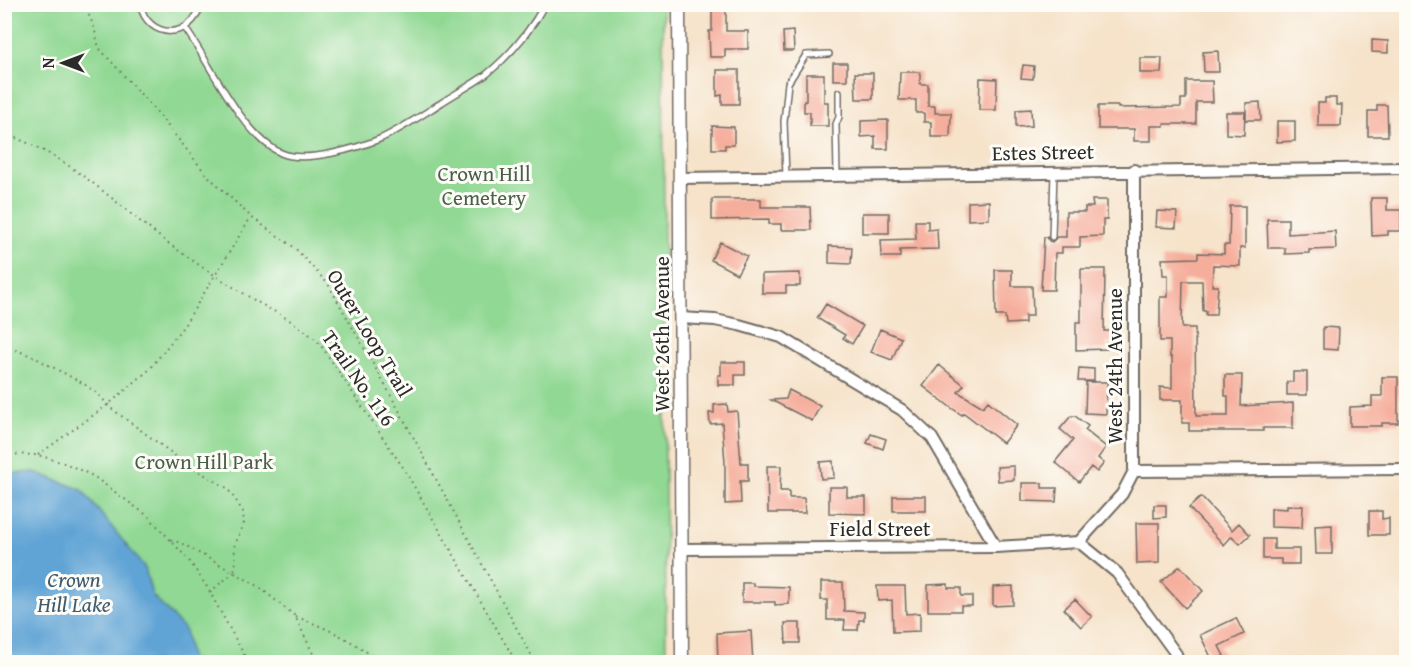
<svg xmlns="http://www.w3.org/2000/svg" width="1411" height="667" font-family="'Gentium Book Plus',serif">
  <style>
    .green { fill: #90d893; stroke: #5e825f; stroke-width: 1.5 }
    .water { fill: #60a4d5; stroke: #466880; stroke-width: 1.5 }
    .building { fill: #f6ae9c }
    .lines { fill: none; stroke-linecap: round; stroke-linejoin: round }
    .service-casing { stroke: #726b63; stroke-width: 8 }
    .minor-casing { stroke: #726b63; stroke-width: 14 }
    .tertiary-casing { stroke: #726b63; stroke-width: 15 }
    .path { stroke: #726b63; stroke-width: 2; stroke-dasharray: 1.5 4.5; stroke-linecap: butt }
    .service { stroke: #fff; stroke-width: 5 }
    .minor { stroke: #fff; stroke-width: 10 }
    .tertiary { stroke: #fff; stroke-width: 12 }
    .labels { text-anchor: middle; dominant-baseline: central; stroke-width: 6; stroke-linejoin: round; paint-order: stroke }
    .street-label { font-size: 21px; fill: #2b2b2b; stroke: #fdfcf7 }
    .park-label { font-size: 21px; fill: #495f4a; stroke: #fdfcf7 }
    .water-label { font-size: 22px; font-style: italic; fill: #405b6f; stroke: #fdfcf7 }
  </style>
  <rect width="100%" height="100%" fill="#fdfcf7"/>
  <filter id="ink" filterUnits="userSpaceOnUse"><feTurbulence type="fractalNoise" baseFrequency=".0167" numOctaves="2"/><feDisplacementMap in="SourceGraphic" scale="12" xChannelSelector="R" yChannelSelector="G"/><feConvolveMatrix kernelMatrix="1 2 1 2 8 2 1 2 1" color-interpolation-filters="sRGB"/></filter>
  <filter id="wash" filterUnits="userSpaceOnUse"><feTurbulence type="fractalNoise" baseFrequency=".008" numOctaves="4" result="noise"/><feDisplacementMap in="SourceGraphic" scale="24" xChannelSelector="R" yChannelSelector="G"/><feGaussianBlur stdDeviation="1.35" result="paint"/><feColorMatrix in="noise" values="0 0 0 0 0 0 0 0 0 0 0 0 0 0 0 0 0 1.4 0 .05"/><feComposite in="paint" operator="in"/></filter>
  <g filter="url(#wash)">
    <rect width="100%" height="100%" fill="#f6e3ca"/>
    <path class="green" d="M4 5H663L666 662H5Z"/>
    <path class="water" d="M35 472 82 490 145 568 152 595 185 630 191 662H5V474Z"/>
    <g id="blocks">
      <path class="building" d="M712 6 726 7V31H748V49H725V57H710L709 31H712Z
        M793 31 794 51H784L783 32Z
        M1372 40 1388 41V53L1372 52Z
        M1218 51 1219 72H1204L1203 52Z
        M1140 58H1162L1161 73H1140Z
        M833 63H847V80H833Z
        M1023 65 1034 66 1033 79 1021 78Z
        M717 70H739V104H722V95L717 96Z
        M900 72H920V84H928V106H935V113H951L950 137H931V122H924V113H916V100H899Z
        M855 73H873V99H856Z
        M806 74H824V102H828V126H810V112H804V101H806Z
        M980 78 997 79 996 110H979Z
        M1186 81H1212L1213 102H1196V124H1164V126H1151V141H1134V129H1098V106H1118V108L1181 107V99H1186Z
        M1325 98H1336V105H1342L1341 126H1318V103H1325Z
        M1260 102 1261 120H1246V103Z
        M1377 105H1387L1388 136H1368V111H1377Z
        M1031 109 1032 126 1016 127V110Z
        M1226 112H1245L1244 135 1226 134Z
        M888 120V149H875V136L861 137V121Z
        M1277 121H1295V141L1277 142Z
        M712 126 734 127V145H725V149H712Z
        M1371 198H1387V210H1401V231H1388V235L1372 236Z
        M712 199H761V207H810L811 230H781V224H769V219L712 220Z
        M1092 200H1107V220H1103V236L1080 237V247H1062V253H1055L1054 290H1041L1044 237H1047L1049 241 1052 242 1057 237H1066V212H1085V207H1093Z
        M989 201V219L968 220V202Z
        M1230 206H1245V248H1240V266L1213 265 1212 286H1218L1216 315H1206V311H1203L1202 281H1183L1182 328H1195L1196 416H1228V396H1225V375H1242L1241 406 1293 403V428H1263V431H1189V423H1182V400H1160V387L1172 388V357H1170V341H1160V297H1168V275H1163L1162 259 1198 258V253L1224 254V245H1229Z
        M1157 211 1177 212 1176 228 1156 227Z
        M862 213H889V233H862Z
        M1267 219H1288V234L1335 231 1336 249 1309 250V253L1285 254V248H1268Z
        M915 221H928V230L937 229 938 249 900 250V257H882L881 240 916 239Z
        M720 242 747 256 737 274 711 260Z
        M829 246 852 247 851 264 829 263Z
        M1081 269H1105L1104 331H1111L1112 343H1106L1107 349 1076 350V322H1081Z
        M995 270H1012V286H1032L1033 316H1025V323L1006 324 1005 316H996Z
        M800 273V286H786V293H762V274Z
        M826 304 863 326 852 344 843 338 845 335 817 318Z
        M1323 327 1339 328 1338 350 1323 349Z
        M880 329 901 338 892 360 871 352Z
        M721 362H745V375H735V385H718V375H721Z
        M939 365 964 385 958 392 983 407 988 401 1017 425 1003 443 964 413 962 415 950 407 923 386Z
        M1079 368 1094 369V381H1078Z
        M1293 372H1307V395H1287V382H1293Z
        M1382 377H1398V423H1382V426H1350V407L1372 406V396H1382Z
        M1086 382H1107L1106 414 1085 413Z
        M789 390 820 406 812 421 771 400 786 399Z
        M727 404 728 412 737 411 741 463H748V481H740L741 503 725 504V463L722 423 710 424 709 413H714V405Z
        M1071 416H1075L1088 426 1085 430 1106 447 1098 458 1104 463 1097 472 1091 467 1079 482 1055 462 1073 440 1060 429Z
        M871 434 886 439 883 449 867 443Z
        M833 461 834 478 821 479 820 462Z
        M767 466H781L780 491H789V498H804L805 513H768Z
        M1014 466V480L998 481 997 467Z
        M1022 483H1042V488H1057L1056 502 1022 501Z
        M829 487H847V497H866V514L829 513Z
        M893 496H926V511H893Z
        M1201 497 1232 530 1239 523 1250 535 1240 544 1232 536 1224 545 1189 508Z
        M1154 505H1166V517L1154 518Z
        M1287 505 1303 506 1302 528 1271 527V508L1287 509Z
        M1369 511H1382V519L1389 518V535H1369Z
        M1136 523H1159V563L1137 564Z
        M1332 525V554H1316L1315 526Z
        M1263 539H1274V549H1299V564H1281V559H1263Z
        M1180 566 1203 591 1185 608 1161 582Z
        M821 582H843L844 611 864 612V620H859L858 630H844L845 620H827V600H821Z
        M742 583H753V586L789 587V604L775 605V602H742Z
        M948 584V588H961V596H972V606H961V611H928V585Z
        M877 586H905L906 614 920 613V631L893 632 892 600 878 601Z
        M1013 586V605L993 606V587Z
        M1075 599 1092 617 1081 627 1064 609Z
        M1236 618 1244 634 1219 646 1224 656 1213 661 1200 635Z
        M785 623H800V643H786Z
        M751 631 753 663H718L717 633Z"/>
    </g>
  </g>
  <g filter="url(#ink)">
    <use href="#blocks" fill-opacity="0" stroke="#726b63" stroke-width="1.5"/>
    <g class="lines">
      <defs>
        <path id="service" d="M140 4C148 41 192 40 201 4
          M185 28C210 63 242 135 281 153 305 164 358 148 382 138 403 128 422 115 441 103 456 93 472 85 487 74 510 55 531 30 545 4
          M837 175 836 124 839 117V92
          M786 176 784 122 788 83 806 55 829 54
          M1052 237 1054 172"/>
        <path id="minor" d="M680 178 1406 168
          M680 318 715 320 739 325 781 337 902 410 932 438 996 547
          M1134 471 1406 469
          M1079 542 1122 494 1134 471V170
          M1079 542 1117 573 1176 654 1179 662
          M682 549 996 547 1079 542"/>
        <path id="tertiary" d="M679 4 682 662"/>
      </defs>
      <use href="#service" class="service-casing"/>
      <use href="#minor" class="minor-casing"/>
      <use href="#tertiary" class="tertiary-casing"/>
      <path class="path" d="M84 4 94 27 99 48 156 111 206 174 251 217 295 248 328 284 390 394 535 662
        M4 134C76 157 122 212 182 253 207 271 233 287 259 303 281 315 302 326 320 344L404 469 516 662
        M4 346 32 356 84 384 97 393 112 409 188 465 227 488 237 502 243 512 244 523 234 547 236 561 234 572
        M4 454 38 455 67 464 93 476 148 516 188 559 207 587 248 662
        M38 455 109 404 150 369 185 324 251 217
        M171 540 181 543 258 586 295 616 317 662
        M210 592 234 572
        M296 617C328 628 354 641 380 662"/>
      <use href="#service" class="service"/>
      <use href="#minor" class="minor"/>
      <use href="#tertiary" class="tertiary"/>
    </g>
  </g>
  <g class="labels">
    <g class="street-label">
      <text transform="translate(1043 152) rotate(-1)">Estes Street</text>
      <text transform="translate(370 333) rotate(59)">Outer Loop Trail</text>
      <text transform="translate(661 334) rotate(-90)">West 26th Avenue</text>
      <text transform="translate(1114 366) rotate(-90)">West 24th Avenue</text>
      <text transform="translate(359 378) rotate(55)">Trail No. 116</text>
      <text x="880" y="528">Field Street</text>
    </g>
    <g class="park-label">
      <text x="484" y="173">Crown Hill<tspan x="484" dy="24">Cemetery</tspan></text>
      <text x="204" y="461">Crown Hill Park</text>
    </g>
    <g class="water-label">
      <text x="74" y="579">Crown<tspan x="74" dy="25">Hill Lake</tspan></text>
    </g>
  </g>
  <rect width="1411" height="667" fill="none" stroke="#fdfcf7" stroke-width="24"/>
  <g transform="translate(63 63) rotate(270)" stroke="#fdfcf7" stroke-width="4.5" paint-order="stroke">
  <path d="M0-4.5L10 22L0 15L-10 22Z" fill="#2b2b2b"/>
  <text y="-9" font-size="16" font-weight="bold" text-anchor="middle" fill="#2b2b2b">N</text>
  </g>
</svg>
